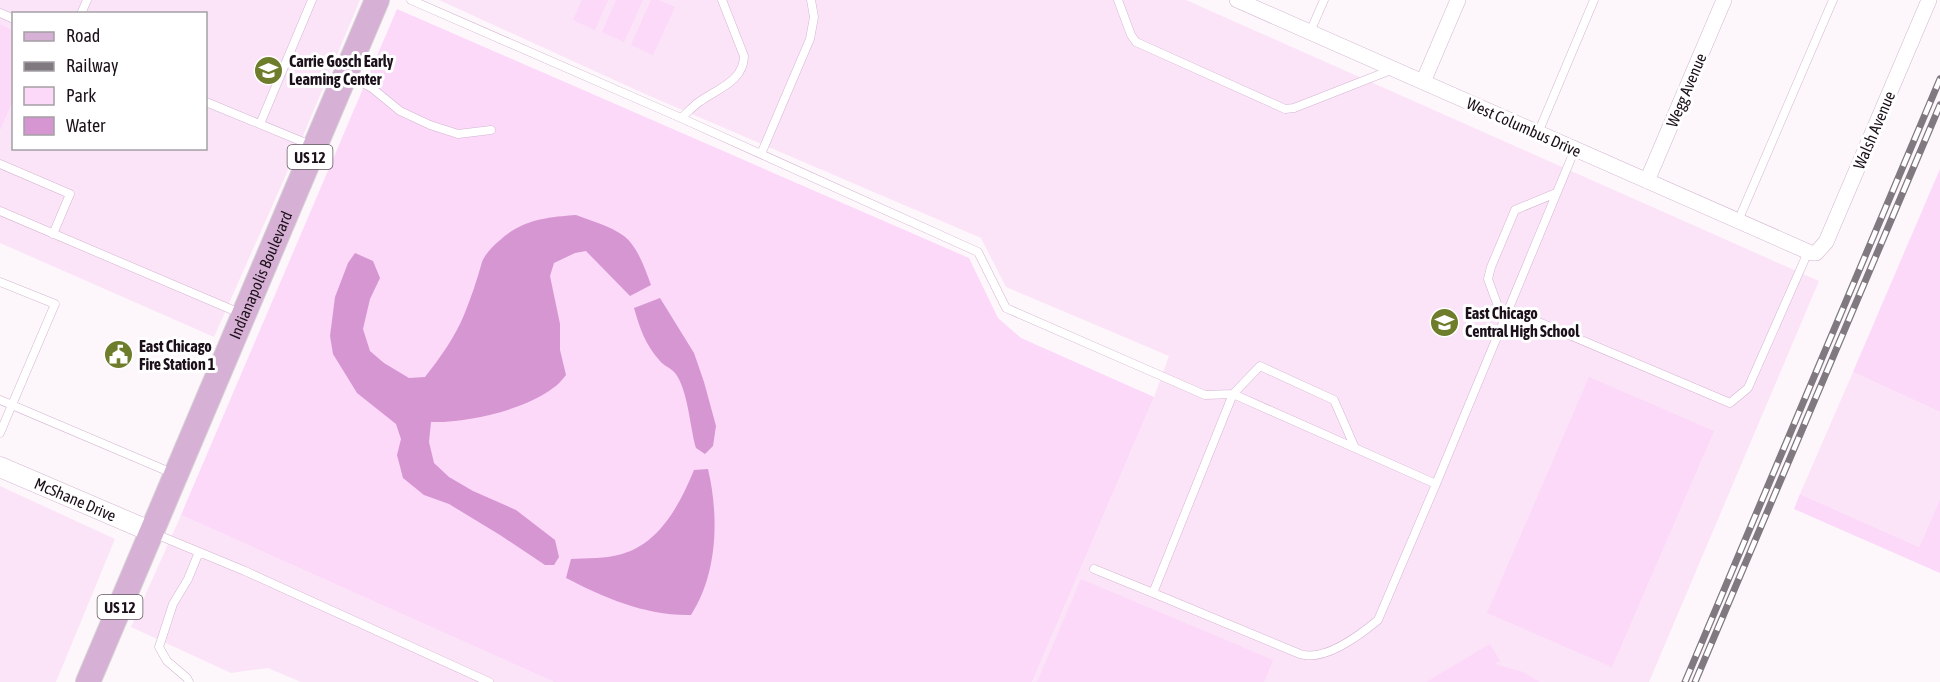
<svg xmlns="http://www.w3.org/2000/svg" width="1940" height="682" font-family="'Asap Condensed',sans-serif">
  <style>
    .built { fill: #fbe4f8 }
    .green { fill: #fcd8f9 }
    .water { fill: #d696d2 }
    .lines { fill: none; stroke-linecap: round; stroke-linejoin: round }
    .service-casing { stroke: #d3b5d0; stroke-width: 9 }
    .minor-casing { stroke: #d3b5d0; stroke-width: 16 }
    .tertiary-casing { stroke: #d3b5d0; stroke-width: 21 }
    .primary-casing { stroke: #d6d4d6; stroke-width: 26 }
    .service { stroke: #fff; stroke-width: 8 }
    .minor { stroke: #fff; stroke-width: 15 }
    .tertiary { stroke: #fff; stroke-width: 20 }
    .primary { stroke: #d7b1d5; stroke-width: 24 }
    .rail-casing { stroke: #817980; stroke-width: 7 }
    .rail { stroke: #fff; stroke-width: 4.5; stroke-dasharray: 14; stroke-linecap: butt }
    .labels { text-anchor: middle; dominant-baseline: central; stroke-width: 6; stroke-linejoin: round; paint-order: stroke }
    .shield { fill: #fff; stroke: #60585f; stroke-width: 1.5 }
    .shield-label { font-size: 15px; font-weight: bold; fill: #1c111b }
    .poi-label { font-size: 16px; font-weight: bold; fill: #1c111b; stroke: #fff; text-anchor: start }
    .street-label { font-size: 16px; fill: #1c111b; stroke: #fff }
  </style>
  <rect width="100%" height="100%" fill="#fdf7fc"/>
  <path class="built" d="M0 0H360L297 150 214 337 0 243V131L13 101 14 148H206V14H14L13 30 0 24Z
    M439 0H1186L1819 281 1649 682H1032L1154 397 1169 356 1006 287 981 238 645 94Z
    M1853 372 1940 412V499L1919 547 1800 494Z
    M0 486 115 539 56 682H0Z
    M181 515 554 682H301L268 668 231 673 131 627Z"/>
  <path class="green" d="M582 0H608L595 30 573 20Z
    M616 0H643L624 42 602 32Z
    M651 0H658L675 7 653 55 631 45Z
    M397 9 969 258 998 318 1021 338 1154 397 1032 682H554L181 515Z
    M0 24 13 30V101L0 131Z
    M1940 169V412L1853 372Z
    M1589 377 1714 431 1612 667 1487 613Z
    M1800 494 1919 547 1940 499V573L1794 509Z
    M1081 579 1273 660 1264 682H1037Z
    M1490 644 1500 661 1495 664 1523 672 1540 682H1426Z"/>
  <path class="water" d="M576 215C592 221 610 226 624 236 638 247 645 269 651 285L630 296 586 251 575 253 554 263 550 276 560 324V350L566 375C562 380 558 385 553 388 525 410 466 423 431 422L429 442 434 463 449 477 473 491 516 510 555 540 559 557 554 565H545L500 535 449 504 424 495 403 478 397 455 401 439 396 424 357 393 333 354 330 336 335 297 348 263 355 253 373 261 380 278 370 299 363 329 370 351 384 363 409 378 425 377C440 358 455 337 464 315 471 298 477 280 482 262 485 254 493 246 499 241 521 220 547 217 576 215Z
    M660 298 694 353 704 382 716 426 713 446 705 454 696 448C690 428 688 389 675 373 671 368 664 366 660 361 645 344 640 329 634 308Z
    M708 469C719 516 718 573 691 615 646 616 605 598 566 578L571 559C587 558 606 559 622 554 660 543 680 504 694 470Z"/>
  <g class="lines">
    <defs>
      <path id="service" d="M411 0 681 118 978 252 1006 308 1205 395 1233 394 1436 484 1575 149
        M1118 0 1131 35 1136 42 1285 109 1294 108 1391 70
        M0 13 14 19
        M81 14 87 0
        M1310 32 1324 0
        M349 76 372 88 400 111 430 125 458 134 491 130
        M206 102 313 146
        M681 118C687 113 692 107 699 102 717 89 744 81 744 56L722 0
        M260 124 312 0
        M1538 133 1594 0
        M761 154 810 39 814 17 811 0
        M0 164 70 194 53 234
        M0 211 242 314
        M1738 221 1833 0
        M0 282 55 304 0 433
        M1508 309 1730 403 1748 388 1808 252
        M1503 320 1488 279 1491 267 1515 210 1556 193
        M0 400 172 473
        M1355 448 1334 400 1260 366 1233 394 1153 593 1300 654C1324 662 1360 635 1378 620L1436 484
        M153 533 199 552 188 579 173 604 159 647 167 661 187 678 189 682
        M199 552 245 571 489 682
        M1094 569 1153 593"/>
      <path id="minor" d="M1237 0 1811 253H1816L1826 242 1929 0
        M1423 82 1458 0
        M1647 181 1724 0"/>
      <g id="tertiary">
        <path id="s1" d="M0 467 152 532"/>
      </g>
      <g id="primary">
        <path id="s2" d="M88 682 377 0"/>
      </g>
    </defs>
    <use href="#service" class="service-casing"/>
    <use href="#minor" class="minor-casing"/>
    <use href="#tertiary" class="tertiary-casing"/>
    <use href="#primary" class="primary-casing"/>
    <use href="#service" class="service"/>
    <use href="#minor" class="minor"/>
    <use href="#tertiary" class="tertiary"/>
    <use href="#primary" class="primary"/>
    <defs>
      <path id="rail" d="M1685 682 1940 79
        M1695 682 1940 105"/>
    </defs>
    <use href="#rail" class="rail-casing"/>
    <use href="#rail" class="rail"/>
  </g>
  <defs>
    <symbol id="school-disc" viewBox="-11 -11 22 22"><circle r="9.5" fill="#6e7d2b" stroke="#fff"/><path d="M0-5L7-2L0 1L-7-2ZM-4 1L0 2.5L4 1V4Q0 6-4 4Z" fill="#fff"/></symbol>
    <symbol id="civic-disc" viewBox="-11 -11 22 22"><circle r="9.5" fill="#6e7d2b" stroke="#fff"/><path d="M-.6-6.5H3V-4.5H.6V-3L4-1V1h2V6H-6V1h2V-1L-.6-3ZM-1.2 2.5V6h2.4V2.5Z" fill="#fff"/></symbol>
  </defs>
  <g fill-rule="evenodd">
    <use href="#school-disc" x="252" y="54" width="33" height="33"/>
    <use href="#school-disc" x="1428" y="306" width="33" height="33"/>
    <use href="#civic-disc" x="102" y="338" width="33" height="33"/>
  </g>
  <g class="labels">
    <g class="shield">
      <rect x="287.5" y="145" width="45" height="24" rx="4.5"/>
      <rect x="97.5" y="595" width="45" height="24" rx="4.5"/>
    </g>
    <g class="shield-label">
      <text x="310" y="157">US 12</text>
      <text x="120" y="607">US 12</text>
    </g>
    <g class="poi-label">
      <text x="289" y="61">Carrie Gosch Early<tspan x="289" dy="18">Learning Center</tspan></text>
      <text x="1465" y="313">East Chicago<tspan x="1465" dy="18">Central High School</tspan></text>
      <text x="139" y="346">East Chicago<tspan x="139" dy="18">Fire Station 1</tspan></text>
    </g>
    <g class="street-label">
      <text transform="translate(1686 90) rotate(-67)">Wegg Avenue</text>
      <text transform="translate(1524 127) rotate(24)">West Columbus Drive</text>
      <text transform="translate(1874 130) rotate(-67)">Walsh Avenue</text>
      <text stroke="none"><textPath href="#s2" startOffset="442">Indianapolis Boulevard</textPath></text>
      <text stroke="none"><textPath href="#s1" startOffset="82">McShane Drive</textPath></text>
    </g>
  </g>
  <rect x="12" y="12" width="195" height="138" fill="#ffffff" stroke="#a4a0a4" stroke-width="1.5"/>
  <rect x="24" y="32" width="30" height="9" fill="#d7b1d5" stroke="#a4a0a4" stroke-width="1.5"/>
  <text x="66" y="42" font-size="18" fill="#1c111b">Road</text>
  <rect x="24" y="62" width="30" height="9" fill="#817980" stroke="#a4a0a4" stroke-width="1.5"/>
  <text x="66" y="72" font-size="18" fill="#1c111b">Railway</text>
  <rect x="24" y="87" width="30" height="18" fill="#fcd8f9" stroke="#a4a0a4" stroke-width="1.5"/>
  <text x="66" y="102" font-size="18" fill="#1c111b">Park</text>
  <rect x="24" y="117" width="30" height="18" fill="#d696d2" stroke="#a4a0a4" stroke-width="1.5"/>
  <text x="66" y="132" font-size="18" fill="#1c111b">Water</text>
</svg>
